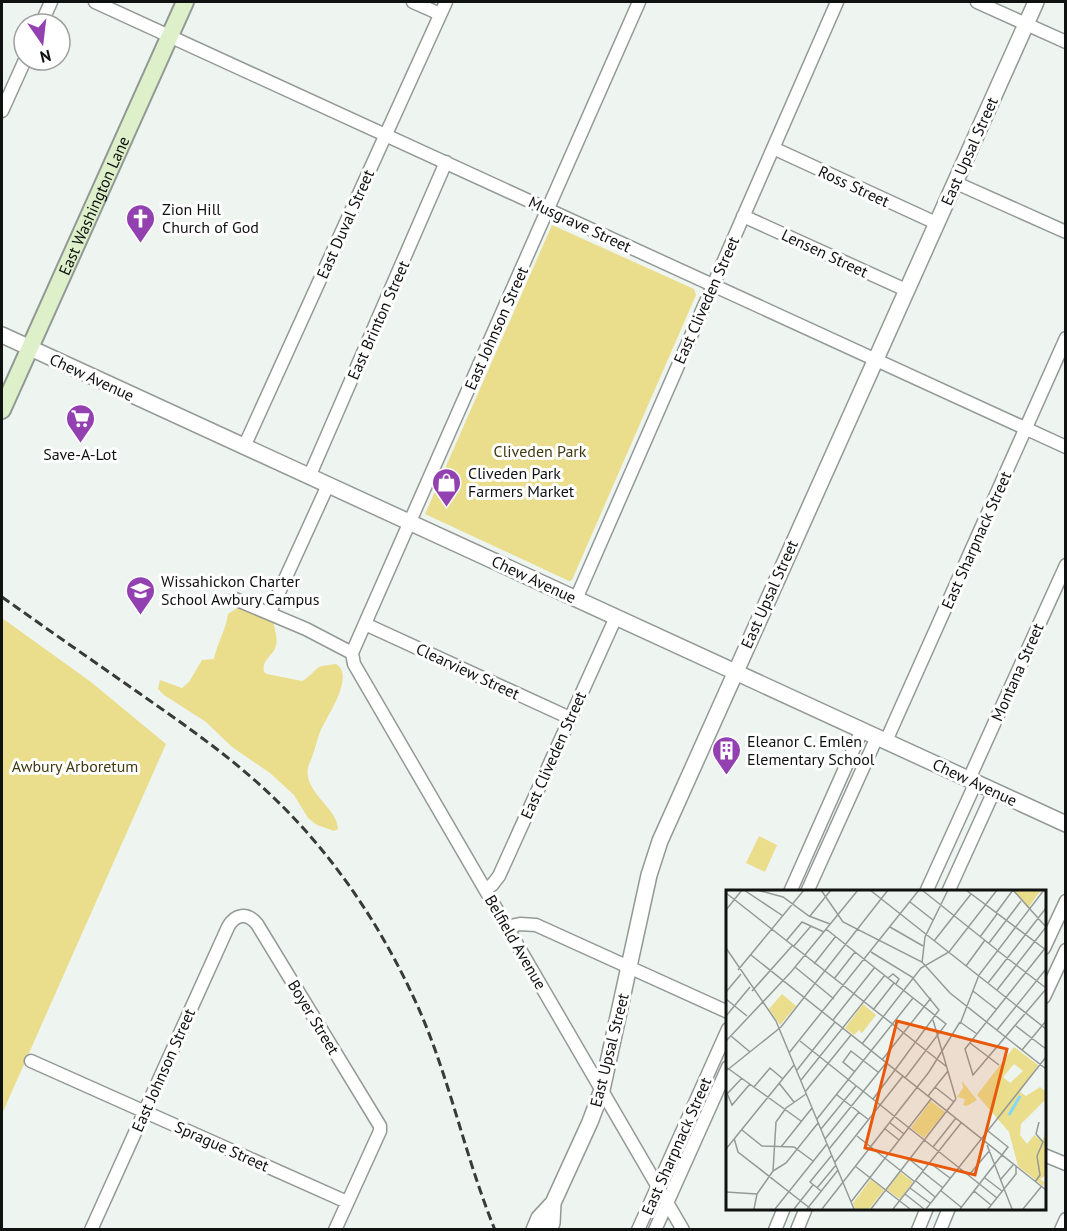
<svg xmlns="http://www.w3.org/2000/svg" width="1067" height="1231" font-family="'PT Sans',sans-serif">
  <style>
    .green { fill: #eadd8b }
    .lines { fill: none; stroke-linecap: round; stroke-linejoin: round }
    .minor-casing { stroke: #939995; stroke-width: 15 }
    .tertiary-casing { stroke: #939995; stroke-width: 18 }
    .secondary-casing { stroke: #939995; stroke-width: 20 }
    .minor { stroke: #fff; stroke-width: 12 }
    .tertiary { stroke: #fff; stroke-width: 15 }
    .secondary { stroke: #ddf0ca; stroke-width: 16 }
    .rail { stroke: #383b39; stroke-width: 3; stroke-dasharray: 9 4.5; stroke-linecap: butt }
    .labels { text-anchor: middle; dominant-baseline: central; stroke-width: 6; stroke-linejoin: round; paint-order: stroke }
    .street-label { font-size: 16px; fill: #101211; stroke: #fff }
    .poi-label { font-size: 16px; fill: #101211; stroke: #fff; text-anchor: start }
    .park-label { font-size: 16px; fill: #403a10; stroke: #fff }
    .inset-river { fill: none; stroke: #81d9f9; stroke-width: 3 }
    .inset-road { fill: none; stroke: #959a97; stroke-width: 1.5 }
    .view { fill: #e8590c; fill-opacity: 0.15; stroke: #e8590c; stroke-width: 3 }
    .inset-edge { fill: none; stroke: #101211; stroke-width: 3 }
  </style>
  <rect width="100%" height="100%" fill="#eef5f1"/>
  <path class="green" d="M552 225 694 289 696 295 572 580 569 581 425 514Z
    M239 607H243L273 620C274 627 278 638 276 645 274 656 261 659 264 672L267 674 302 681C309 678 313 671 319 667 324 665 331 665 336 664 356 676 326 717 320 732 317 739 316 747 313 754 312 759 309 763 308 767 303 792 338 808 338 829L334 831 317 825 308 818 294 795 270 773 232 747 206 722 164 695 158 689 160 680 182 688 189 682 202 660 214 659C217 643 226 630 228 614Z
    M2 618 91 682 166 744 2 1114Z
    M759 836 777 845 765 872 746 863Z"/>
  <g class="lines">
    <defs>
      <path id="minor" d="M95 2 1066 447
        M413 2 440 14
        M977 2 1066 42
        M41 24 51 2
        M2 111 25 60
        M773 148 936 223
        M954 182 1066 232
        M743 216 906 290
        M244 447 446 2
        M309 477 446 162
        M235 599 306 629 352 653
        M576 599 837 2
        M270 612 328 485
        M365 624 570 718
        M352 653 639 2
        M352 653 354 664 683 1230
        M886 741 1066 338
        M969 779 1066 565
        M485 889 492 885 499 876 616 617
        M790 892 862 730
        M807 892 877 737
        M926 892 976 782
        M948 892 994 791
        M507 927 520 924 536 925 728 1012
        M1044 948 1066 901
        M1044 997 1066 950
        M31 1061 347 1202
        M1044 1155 1066 1164
        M91 1230 228 927C235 914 247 912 257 924L380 1126V1131L335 1230
        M638 1230 728 1029
        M655 1230 728 1067
        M775 1230 784 1208
        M797 1230 806 1208
        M918 1230 927 1208
        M940 1230 949 1208
        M1061 1230 1066 1219"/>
      <path id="tertiary" d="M2 335 1066 824
        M534 1230 539 1218 553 1203 590 1122 602 1090 649 875 660 841 1036 2
        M549 1230 552 1223 553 1203"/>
      <g id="secondary">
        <path id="s1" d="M2 410 185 2"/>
      </g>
    </defs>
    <use href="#minor" class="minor-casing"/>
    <use href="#tertiary" class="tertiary-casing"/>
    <use href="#secondary" class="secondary-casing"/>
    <use href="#minor" class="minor"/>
    <use href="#tertiary" class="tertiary"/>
    <use href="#secondary" class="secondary"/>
    <path class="rail" d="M2 597C47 629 93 661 139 693 186 726 234 759 275 799 336 858 383 929 418 1007 450 1079 465 1157 495 1230"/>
  </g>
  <defs>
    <symbol id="church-pin" viewBox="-11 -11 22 30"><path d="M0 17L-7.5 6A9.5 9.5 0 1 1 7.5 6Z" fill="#9341b0" stroke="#fff"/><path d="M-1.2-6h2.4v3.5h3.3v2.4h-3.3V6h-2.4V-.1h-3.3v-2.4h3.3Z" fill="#fff"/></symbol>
    <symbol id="supermarket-pin" viewBox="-11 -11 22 30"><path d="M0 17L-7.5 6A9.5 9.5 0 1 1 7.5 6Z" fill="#9341b0" stroke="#fff"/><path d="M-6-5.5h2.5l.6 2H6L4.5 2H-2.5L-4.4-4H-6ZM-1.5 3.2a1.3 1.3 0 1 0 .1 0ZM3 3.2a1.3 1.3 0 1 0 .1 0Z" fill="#fff"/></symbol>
    <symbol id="shop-pin" viewBox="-11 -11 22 30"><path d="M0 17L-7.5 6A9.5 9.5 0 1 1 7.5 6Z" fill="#9341b0" stroke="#fff"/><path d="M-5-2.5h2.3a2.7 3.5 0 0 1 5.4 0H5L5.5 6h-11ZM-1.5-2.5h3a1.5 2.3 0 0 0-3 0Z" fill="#fff"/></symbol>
    <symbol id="school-pin" viewBox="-11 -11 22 30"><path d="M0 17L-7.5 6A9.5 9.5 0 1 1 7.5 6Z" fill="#9341b0" stroke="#fff"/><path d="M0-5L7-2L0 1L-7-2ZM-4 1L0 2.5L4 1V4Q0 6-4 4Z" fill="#fff"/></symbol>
    <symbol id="building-pin" viewBox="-11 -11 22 30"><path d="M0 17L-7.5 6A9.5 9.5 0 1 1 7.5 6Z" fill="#9341b0" stroke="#fff"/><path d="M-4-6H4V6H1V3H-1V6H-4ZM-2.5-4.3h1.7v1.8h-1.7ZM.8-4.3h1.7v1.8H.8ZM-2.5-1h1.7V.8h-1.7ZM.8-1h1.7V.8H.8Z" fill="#fff"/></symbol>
  </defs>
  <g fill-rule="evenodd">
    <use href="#church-pin" x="124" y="202" width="33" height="45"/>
    <use href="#supermarket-pin" x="64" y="402" width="33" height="45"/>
    <use href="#shop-pin" x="430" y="466" width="33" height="45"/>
    <use href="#school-pin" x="124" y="574" width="33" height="45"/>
    <use href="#building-pin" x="710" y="734" width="33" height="45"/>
  </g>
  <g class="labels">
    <g class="street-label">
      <text transform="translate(969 151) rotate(-66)">East Upsal Street</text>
      <text transform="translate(854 186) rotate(25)">Ross Street</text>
      <text stroke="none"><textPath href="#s1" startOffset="224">East Washington Lane</textPath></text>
      <text transform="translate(345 224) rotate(-66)">East Duval Street</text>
      <text transform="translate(580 224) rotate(25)">Musgrave Street</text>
      <text transform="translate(825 253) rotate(25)">Lensen Street</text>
      <text transform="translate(706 300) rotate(-66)">East Cliveden Street</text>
      <text transform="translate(378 320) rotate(-66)">East Brinton Street</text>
      <text transform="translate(496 328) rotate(-66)">East Johnson Street</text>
      <text transform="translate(92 377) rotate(25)">Chew Avenue</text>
      <text transform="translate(976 540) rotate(-66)">East Sharpnack Street</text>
      <text transform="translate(534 579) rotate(25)">Chew Avenue</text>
      <text transform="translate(769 594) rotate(-66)">East Upsal Street</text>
      <text transform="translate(468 671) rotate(25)">Clearview Street</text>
      <text transform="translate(1017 672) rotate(-66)">Montana Street</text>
      <text transform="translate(553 755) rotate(-66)">East Cliveden Street</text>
      <text transform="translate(975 782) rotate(25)">Chew Avenue</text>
      <text transform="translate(516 942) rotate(60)">Belfield Avenue</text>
      <text transform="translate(314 1017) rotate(59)">Boyer Street</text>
      <text transform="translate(609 1050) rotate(-76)">East Upsal Street</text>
      <text transform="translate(163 1070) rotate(-66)">East Johnson Street</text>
      <text transform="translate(222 1146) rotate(24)">Sprague Street</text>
      <text transform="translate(676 1146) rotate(-66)">East Sharpnack Street</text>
    </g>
    <g class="poi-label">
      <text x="162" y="209">Zion Hill<tspan x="162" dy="18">Church of God</tspan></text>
      <text x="80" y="454" text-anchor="middle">Save-A-Lot</text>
      <text x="468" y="473">Cliveden Park<tspan x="468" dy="18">Farmers Market</tspan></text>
      <text x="161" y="581">Wissahickon Charter<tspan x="161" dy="18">School Awbury Campus</tspan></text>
      <text x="747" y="741">Eleanor C. Emlen<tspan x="747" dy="18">Elementary School</tspan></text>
    </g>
    <g class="park-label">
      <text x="540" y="451">Cliveden Park</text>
      <text x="75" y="766">Awbury Arboretum</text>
    </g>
  </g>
  <g transform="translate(726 890)">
    <rect width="320" height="320" fill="#eef5f1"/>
    <path d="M288 0H315L302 18ZM56 104 70 116 54 135 43 119ZM137 114 150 125 136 143 133 140 128 145 119 138ZM288 157 312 175 294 202 300 206 314 197 319 201V210L295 234 294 245 301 254 308 245 316 251 319 244V286L314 289 319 293 317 296 292 276 283 242 251 205ZM288 174 297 181 284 193 277 187ZM236 191 251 210 241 216 237 215 239 209 231 207 237 198ZM205 211 219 222 198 248 185 238ZM174 282 187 292 174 309 161 300ZM145 289 158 300 143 319H129L127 313Z" fill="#eadd8b" fill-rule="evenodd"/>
    <path class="inset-river" d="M283 225 294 206"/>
    <path class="inset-road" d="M18 0 57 26M31 0 57 7 83 26 104 34M95 0 117 32 196 72 224 103 320 179M144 0 320 139M196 0 271 60M240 0 320 60M287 0 320 37M0 3 221 177M184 12 207 30M0 20 16 0M270 23 287 0M84 26 105 0M164 37 197 56M100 39 220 134 179 188M254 47 271 24M60 51 76 32 98 42M208 51 245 4M263 53 295 11M67 57 85 36M320 57 239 159 247 185 320 99M0 58 50 131 128 319M272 61 320 98M145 62 186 87 213 120 169 180M25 65 320 300M196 73 199 47 222 0M88 74 110 46M240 76 259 50M69 77 108 109M12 80 78 0M162 88 167 84 173 89 170 94M108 89 129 62M262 93 320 18M271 100 320 37M26 101 66 56M247 101 270 119M0 102 15 84M0 109 21 126M147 120 168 93M0 126 24 97M107 130 149 77M207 130 230 209M234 132 251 144M234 134 253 85 318 0M290 136 320 159M271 140 320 79M5 146 24 162M0 151 65 82 132 0M74 151 271 308M244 153 273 175M136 154 195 78 223 62 271 0M296 160 320 131M63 163 193 0M156 170 205 108M0 177 75 231M71 180 109 132M0 181 55 137 162 0M129 182 117 172 125 161 152 182M75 190 159 85M53 193 68 212M28 197 44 178 57 189M209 197 228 212M0 201 6 215 24 194M79 202 125 145M1 204 16 188M111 205 143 230M202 206 222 181M147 209 169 180M91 229 187 108M163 232 178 244M158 238 173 250M95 239 130 196M16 240 36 256 68 257 87 271M131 246 189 292M8 248 12 262 85 319M99 249 160 173M261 255 286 319M55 257 86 218M207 257 230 228M0 259 68 175M103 259 133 222M183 269 198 281M109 272 177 186M204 273 224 288M129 276 184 319M47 281 60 273 92 233M197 282 217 298M243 285 264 260M259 288 276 301M275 289 287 275M190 291 209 307M309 292 314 285 311 266 317 252 310 244 313 232M91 298 110 275M184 298 204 313M214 300 235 317M95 301 84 292 106 265M248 301 265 315M0 302 31 304M179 304 198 319M125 312 205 209M28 319 31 304 47 281 50 232 60 218 80 204M49 319 101 254M68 319 87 295M81 319 112 280M96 319 203 182 234 132M145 319 230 209M167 319 235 233M200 319 320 167M234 319 282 257 262 241M262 319 290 284V277M297 319 315 297"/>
    <path class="view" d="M171 131 281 159 249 285 139 258Z"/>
    <rect width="320" height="320" class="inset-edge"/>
  </g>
  <rect width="1067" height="1231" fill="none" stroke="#101211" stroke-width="6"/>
  <g transform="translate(42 42) rotate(166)"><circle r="28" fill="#ffffff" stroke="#9fa0a0" stroke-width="1.5"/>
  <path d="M0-4.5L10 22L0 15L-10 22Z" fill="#9341b0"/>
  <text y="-9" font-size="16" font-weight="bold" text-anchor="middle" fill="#101211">N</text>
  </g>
</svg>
